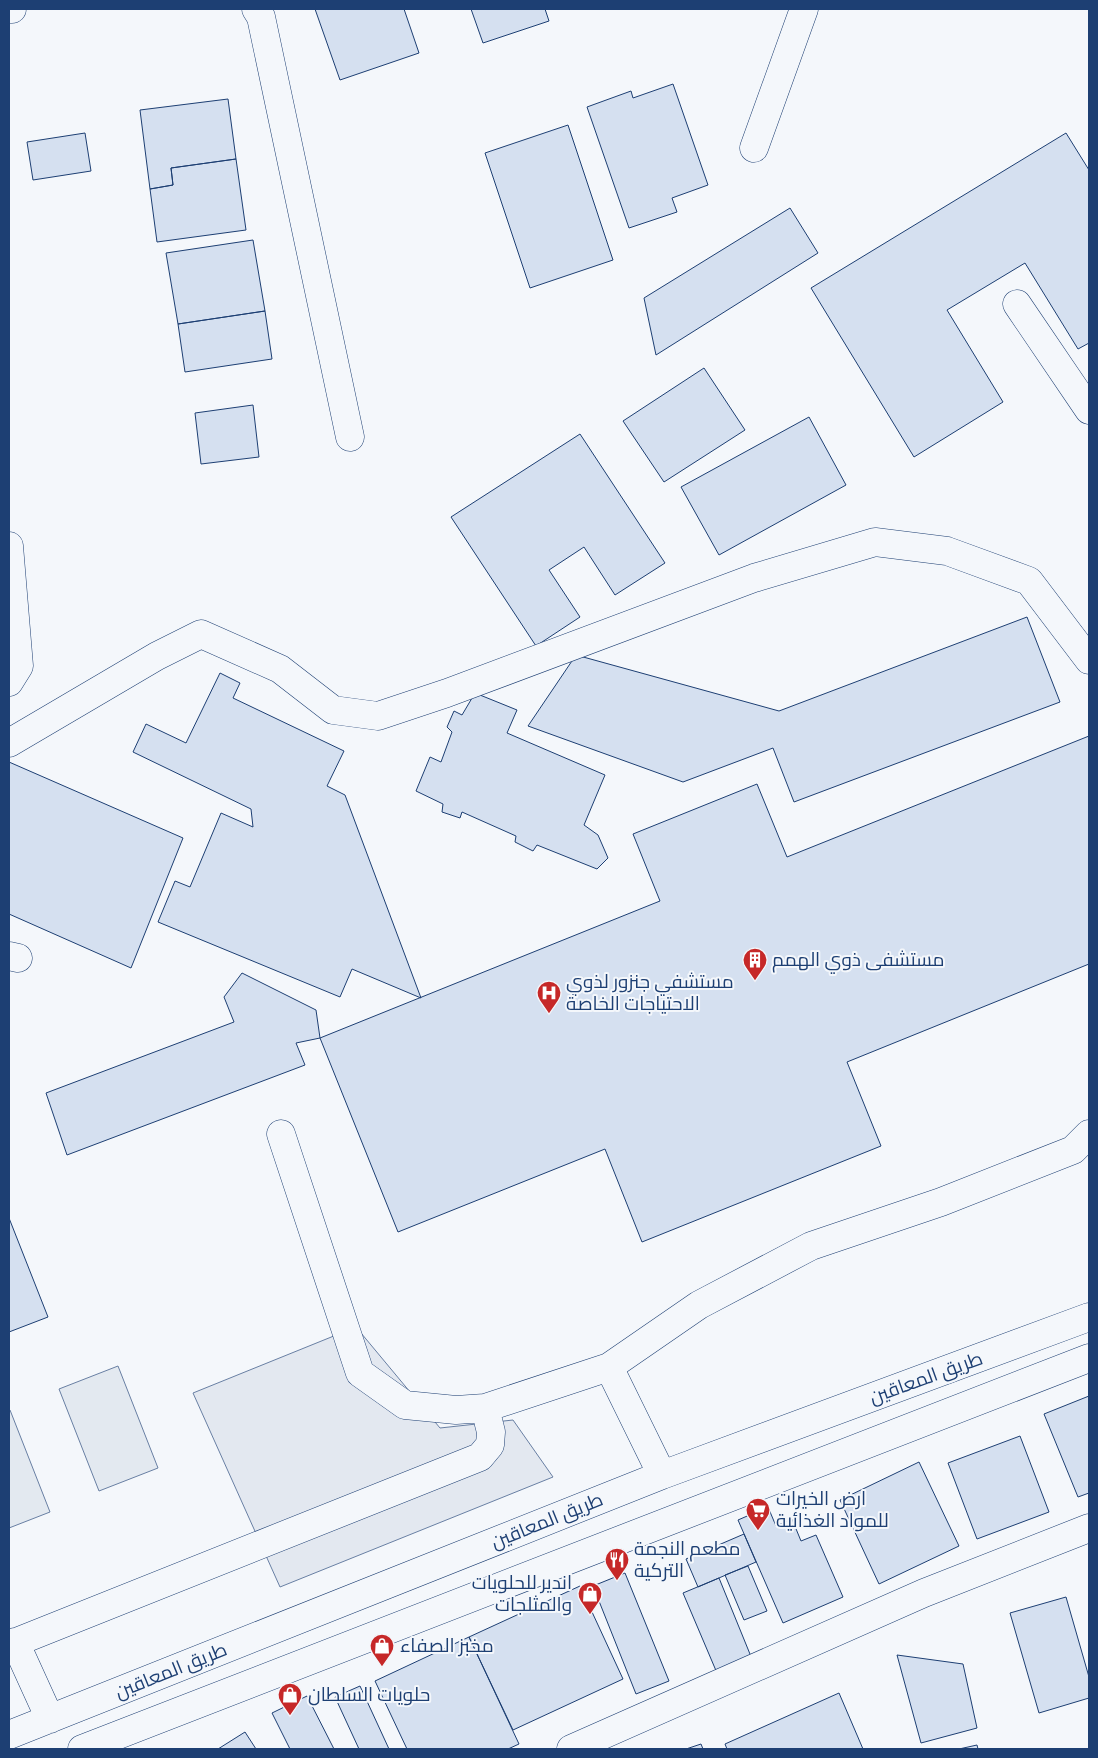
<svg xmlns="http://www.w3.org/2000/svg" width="1098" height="1758" font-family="Signika,Cairo,sans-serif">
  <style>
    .green { fill: #e3e9f0; stroke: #687fa3 }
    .parking { fill: #e3e8f0; stroke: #687fa3 }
    .building { fill: #d5e0f0; stroke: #1d3f73 }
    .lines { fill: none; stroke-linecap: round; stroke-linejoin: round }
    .minor-casing { stroke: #1d3f73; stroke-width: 29 }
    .minor { stroke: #f4f7fb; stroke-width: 28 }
    .labels { text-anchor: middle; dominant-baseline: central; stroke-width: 4; stroke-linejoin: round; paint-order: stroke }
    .poi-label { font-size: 19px; fill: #1d3f73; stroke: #f4f7fb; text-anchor: start }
    .street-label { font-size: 19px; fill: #1d3f73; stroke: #f4f7fb }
  </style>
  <rect width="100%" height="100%" fill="#f4f7fb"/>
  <path class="green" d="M118 1366 158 1468 99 1491 59 1389Z
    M10 1410 50 1512 9 1528V1411Z"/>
  <path class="parking" d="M356 1327 440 1428 513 1420 553 1477 280 1587 193 1393Z"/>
  <path class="building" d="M315 9H404L419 53 340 80Z
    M471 9H545L549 21 483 43Z
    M673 84 708 185 672 198 677 212 629 228 587 107 631 91 633 98Z
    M228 99 236 159 171 168 173 185 150 189 140 110Z
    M568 125 613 260 530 288 485 153Z
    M85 133 91 171 33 180 27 142Z
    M1066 133 1089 170V343L1078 349 1025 263 947 310 1003 402 914 457 811 288Z
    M236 159 246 230 157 242 150 189 173 185 171 168Z
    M790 208 818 253 656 355 644 298Z
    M253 240 265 311 178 324 166 253Z
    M265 311 272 359 185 372 178 324Z
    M704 368 745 430 664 482 623 421Z
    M253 405 259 457 201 464 195 413Z
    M809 417 846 485 719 555 681 487Z
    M580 434 665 563 615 595 584 547 549 570 580 617 536 646 451 517Z
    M1027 617 1060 702 794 802 773 748 683 782 528 726 576 655 779 711Z
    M220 673 240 683 233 698 344 751 327 786 345 795 421 998 352 969 340 997 158 922 175 881 190 887 221 813 253 827 251 809 133 752 146 724 186 743Z
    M475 693 517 710 507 733 605 775 584 825 598 835 608 858 597 869 537 845 533 851 515 842 516 836 462 812 460 818 442 812 443 804 416 791 430 757 441 762 452 732 447 727 454 711 462 715Z
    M1089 736V964L847 1062 881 1146 642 1242 605 1149 398 1232 320 1038 660 901 633 834 757 784 787 857Z
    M9 762 183 838 131 968 9 914Z
    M242 973 316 1010 320 1038 296 1043 305 1065 67 1155 46 1093 234 1022 224 997Z
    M9 1218 48 1317 9 1332Z
    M1089 1396V1493L1078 1497 1044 1414Z
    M1020 1436 1049 1512 977 1539 948 1463Z
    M919 1462 959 1546 879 1584 840 1500Z
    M768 1507 776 1526 792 1519 801 1541 816 1535 843 1597 783 1623 738 1520Z
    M744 1534 756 1562 698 1587 686 1559Z
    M748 1566 767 1611 744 1620 725 1575Z
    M625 1573 669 1681 636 1694 593 1586Z
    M719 1578 752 1659 717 1673 683 1593Z
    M580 1586 623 1679 513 1730 469 1637Z
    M1066 1597 1089 1677V1698L1039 1713 1010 1613Z
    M469 1637 519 1744 508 1749H407L375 1681Z
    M897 1655 963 1664 977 1728 921 1743Z
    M360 1686 389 1749H359L335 1697Z
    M839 1693 863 1749H727L725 1744Z
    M307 1696 334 1749H290L272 1713Z
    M245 1732 256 1749H218Z
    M701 1744 703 1749H686Z
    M977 1745 978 1749H959Z"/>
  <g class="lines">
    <defs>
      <path id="minor" d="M9 9H12
        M256 9 261 17 350 437
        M754 148 804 9
        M1017 304 1089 410
        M9 546 19 666 9 682
        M9 743 157 656 201 634 280 669 333 710 378 716 447 693 754 578 875 542 947 551 1029 581 1089 660
        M9 956 18 958
        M281 1134 360 1373 405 1405 456 1410 485 1408 609 1367 662 1475
        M609 1367 699 1305 811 1246 941 1202 1073 1150 1089 1134
        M15 1642 50 1719
        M9 1645 480 1457 490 1445 491 1432 485 1408
        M9 1735 662 1475 1089 1317
        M82 1749 1089 1358
        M571 1749 924 1593 1089 1528"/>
    </defs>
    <use href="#minor" class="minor-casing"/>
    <use href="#minor" class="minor"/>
  </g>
  <defs>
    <symbol id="building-pin" viewBox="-11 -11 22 30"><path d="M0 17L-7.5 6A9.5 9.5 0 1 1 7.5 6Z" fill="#c62828" stroke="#f4f7fb"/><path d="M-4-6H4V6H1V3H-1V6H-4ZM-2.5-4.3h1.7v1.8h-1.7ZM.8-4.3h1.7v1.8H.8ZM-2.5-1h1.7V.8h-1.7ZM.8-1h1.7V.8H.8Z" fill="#fff"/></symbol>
    <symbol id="hospital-pin" viewBox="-11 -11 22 30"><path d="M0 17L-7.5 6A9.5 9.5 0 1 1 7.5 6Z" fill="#c62828" stroke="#f4f7fb"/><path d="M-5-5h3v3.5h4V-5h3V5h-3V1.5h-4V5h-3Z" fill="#fff"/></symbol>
    <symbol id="supermarket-pin" viewBox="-11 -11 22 30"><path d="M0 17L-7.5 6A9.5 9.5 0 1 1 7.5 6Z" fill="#c62828" stroke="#f4f7fb"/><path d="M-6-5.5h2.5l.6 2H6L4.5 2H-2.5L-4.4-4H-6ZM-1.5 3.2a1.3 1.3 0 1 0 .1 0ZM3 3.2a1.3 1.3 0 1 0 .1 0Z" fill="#fff"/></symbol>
    <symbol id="restaurant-pin" viewBox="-11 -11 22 30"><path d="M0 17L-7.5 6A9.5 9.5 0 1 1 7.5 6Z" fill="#c62828" stroke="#f4f7fb"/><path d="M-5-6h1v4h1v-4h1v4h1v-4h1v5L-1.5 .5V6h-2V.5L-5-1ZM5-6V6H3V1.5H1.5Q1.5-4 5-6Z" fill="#fff"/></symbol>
    <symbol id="shop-pin" viewBox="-11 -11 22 30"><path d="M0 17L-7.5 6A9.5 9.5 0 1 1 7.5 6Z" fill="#c62828" stroke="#f4f7fb"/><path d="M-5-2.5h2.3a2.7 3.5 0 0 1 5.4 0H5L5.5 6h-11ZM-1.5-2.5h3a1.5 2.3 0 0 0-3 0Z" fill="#fff"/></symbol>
  </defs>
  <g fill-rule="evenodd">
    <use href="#building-pin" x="741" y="946" width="28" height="38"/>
    <use href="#hospital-pin" x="535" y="979" width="28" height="38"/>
    <use href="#supermarket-pin" x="744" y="1496" width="28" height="38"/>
    <use href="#restaurant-pin" x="603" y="1546" width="28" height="38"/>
    <use href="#shop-pin" x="576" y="1580" width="28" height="38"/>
    <use href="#shop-pin" x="368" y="1632" width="28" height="38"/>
    <use href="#shop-pin" x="276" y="1681" width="28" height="38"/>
  </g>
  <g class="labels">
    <g class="poi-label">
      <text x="772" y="960">مستشفى ذوي الهمم</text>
      <text x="566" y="982">مستشفي جنزور لذوي<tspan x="566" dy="22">الاحتياجات الخاصة</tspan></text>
      <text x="776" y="1499">ارض الخيرات<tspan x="776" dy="22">للمواد الغذائية</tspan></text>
      <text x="634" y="1549">مطعم النجمة<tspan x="634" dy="22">التركية</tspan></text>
      <text x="572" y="1583" text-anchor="end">اندير للحلويات<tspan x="572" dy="22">والمثلجات</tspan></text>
      <text x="400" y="1646">مخبز الصفاء</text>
      <text x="308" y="1695">حلويات السلطان</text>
    </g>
    <g class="street-label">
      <text transform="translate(926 1378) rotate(-20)">طريق المعاقين</text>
      <text transform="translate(547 1521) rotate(-22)">طريق المعاقين</text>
      <text transform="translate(171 1671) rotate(-22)">طريق المعاقين</text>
    </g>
  </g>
  <rect width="1098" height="1758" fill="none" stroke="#1d3f73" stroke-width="20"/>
</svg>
